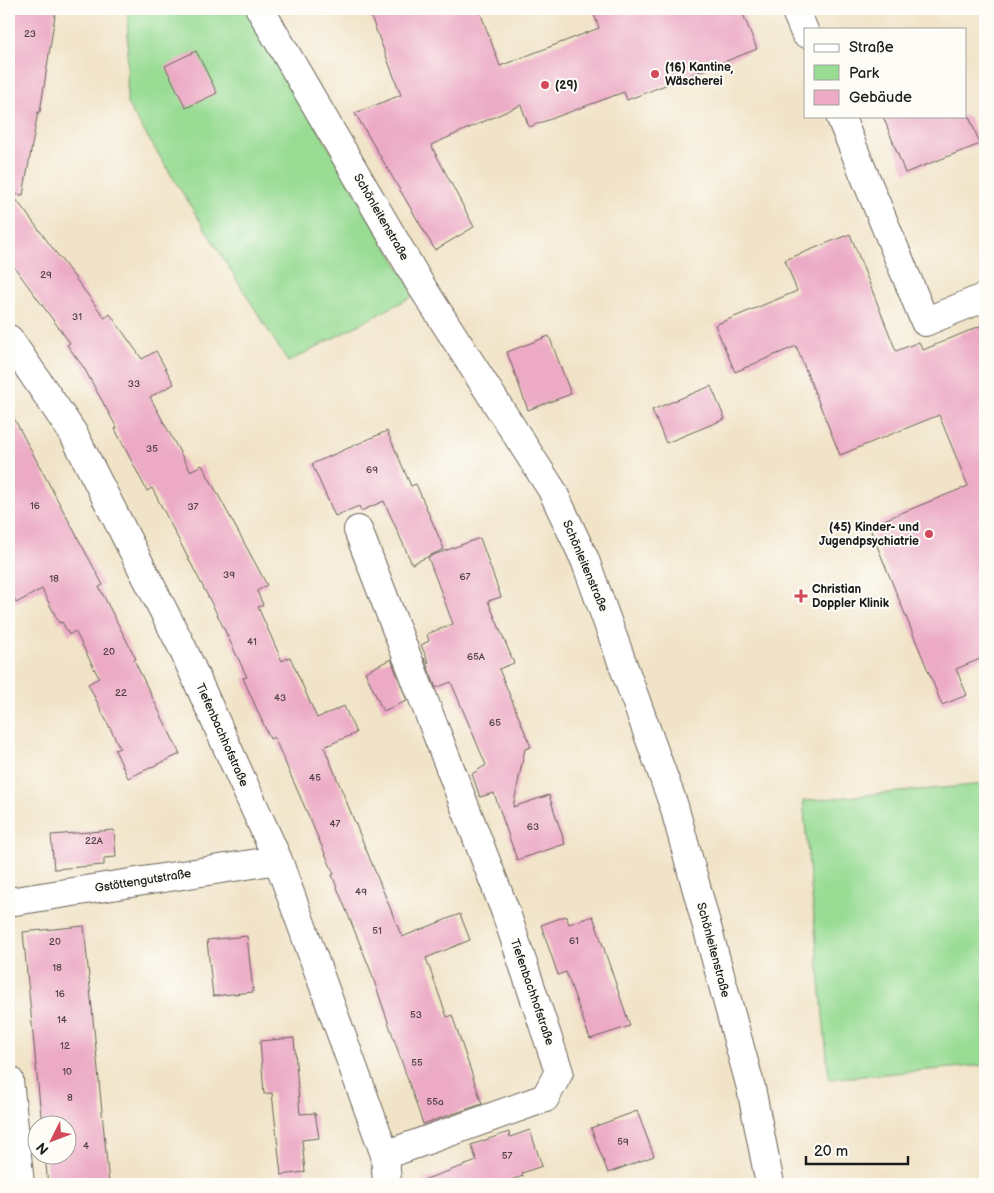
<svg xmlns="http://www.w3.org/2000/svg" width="994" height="1193" font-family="'Balsamiq Sans',sans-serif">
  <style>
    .green { fill: #99dc94; stroke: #5a7c58 }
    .building { fill: #ecaac5 }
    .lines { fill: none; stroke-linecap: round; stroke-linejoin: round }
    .minor-casing { stroke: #676258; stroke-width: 30 }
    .minor { stroke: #fff; stroke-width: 28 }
    .poi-dot { fill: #d1495b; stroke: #fdfcf7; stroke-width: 2 }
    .labels { text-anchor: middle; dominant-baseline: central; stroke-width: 4; stroke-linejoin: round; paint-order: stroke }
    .number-label { font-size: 10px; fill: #504046 }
    .poi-label { font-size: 12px; font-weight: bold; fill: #1c1c1c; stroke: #fdfcf7; text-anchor: start }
    .street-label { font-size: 12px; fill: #1c1c1c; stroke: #fdfcf7 }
  </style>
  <rect width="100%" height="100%" fill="#fdfcf7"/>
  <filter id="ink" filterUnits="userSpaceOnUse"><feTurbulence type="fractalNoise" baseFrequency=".02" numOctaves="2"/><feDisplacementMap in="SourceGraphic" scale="10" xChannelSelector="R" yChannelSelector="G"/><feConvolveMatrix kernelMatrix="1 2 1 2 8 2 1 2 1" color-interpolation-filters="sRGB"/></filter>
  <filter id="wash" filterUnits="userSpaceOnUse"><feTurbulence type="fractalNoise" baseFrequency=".0096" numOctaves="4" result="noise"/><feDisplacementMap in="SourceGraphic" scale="20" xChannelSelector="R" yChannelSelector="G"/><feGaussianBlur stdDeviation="1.12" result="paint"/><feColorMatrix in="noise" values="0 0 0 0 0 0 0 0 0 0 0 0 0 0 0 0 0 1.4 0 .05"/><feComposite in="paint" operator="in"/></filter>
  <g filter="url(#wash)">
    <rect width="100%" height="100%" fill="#f1e3c7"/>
    <path class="green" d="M128 9H248L415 295 288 362 127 104Z
      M985 784V1065L829 1079 803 801Z"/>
    <g id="blocks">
      <path class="building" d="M9 9H56L40 112H38L23 195 12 194 105 318 110 314 142 359 156 351 174 384 150 397 190 471 202 465 267 585 257 591 263 605 258 607 282 661 290 657 317 718 344 706 356 733 324 747 402 937 460 914 470 940 426 958 447 1017 452 1015 482 1104 423 1124 370 969 332 875 334 874 274 737 270 739 243 678 247 677 216 612 152 488 147 491 115 429 117 428 84 368 67 345 70 343 9 260Z
        M368 9H479L500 66 599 28 592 9H741L757 49 627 100 624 92 529 127 521 105 431 145 474 227 435 250 355 113 401 95Z
        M196 51 217 93 186 108 165 66Z
        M883 116H969L980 144 905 173Z
        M850 234 896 351 919 342 923 350 985 324V657L956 669 967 695 942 705 869 526 968 486 939 415 840 455 796 346 735 372 715 325 797 291 785 260Z
        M549 336 571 394 528 410 507 352Z
        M711 386 725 419 666 443 652 410Z
        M9 409 103 585 99 587 136 659 134 660 180 754 128 778 115 750 120 748 88 684 99 678 75 631 69 635 62 622 59 623 42 589 16 603 9 587Z
        M387 431 411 486 416 484 444 549 412 564 384 501 361 511 359 506 335 516 312 464Z
        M480 538 501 597 488 601 514 663 499 669 531 747 525 749 513 807 549 795 565 844 517 860 494 793 480 797 472 774 486 765 451 682 436 688 424 658 429 663 421 645 429 641 427 634 453 624 428 557Z
        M391 659 407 701 383 711 365 672Z
        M114 830 116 857 104 858V865L54 869 51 835Z
        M566 916 569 924 593 916 630 1026 590 1039 566 972 558 975 541 925Z
        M84 926 109 1184H48L45 1156H68V1126H42L23 932Z
        M247 936 253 992 213 996 207 940Z
        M294 1038 300 1114 315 1113 319 1138 302 1140 305 1172 281 1175 272 1093 264 1094 260 1041Z
        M637 1111 654 1156 608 1173 591 1128Z
        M530 1130 542 1166 522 1173 523 1176 499 1184H424L423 1180 477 1161 471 1145 509 1132 510 1137Z"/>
    </g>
  </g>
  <g filter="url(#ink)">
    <use href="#blocks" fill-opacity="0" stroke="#676258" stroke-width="1"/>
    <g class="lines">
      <defs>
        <path id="minor" d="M260 9 420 284 552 490 585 560 674 806 751 1088 770 1184
          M795 9 805 33
          M840 116 925 322 985 297
          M9 339 73 433 182 647 278 860 385 1155 387 1184
          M358 530 506 913 559 1072 545 1098 385 1155
          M9 902 278 860
          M9 1080 20 1184"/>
      </defs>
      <use href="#minor" class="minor-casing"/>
      <use href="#minor" class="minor"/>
    </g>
  </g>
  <g class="poi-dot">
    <circle cx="655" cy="74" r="5"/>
    <circle cx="545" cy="85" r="5"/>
    <circle cx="929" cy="534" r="5"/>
    <path d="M798.5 588.5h5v5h5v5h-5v5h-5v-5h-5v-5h5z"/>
  </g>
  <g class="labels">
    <g class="number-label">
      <text x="30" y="34">23</text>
      <text x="46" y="275">29</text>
      <text x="77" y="317">31</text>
      <text x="134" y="384">33</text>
      <text x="152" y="449">35</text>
      <text x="372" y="470">69</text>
      <text x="35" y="506">16</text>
      <text x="193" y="507">37</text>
      <text x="229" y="575">39</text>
      <text x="465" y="577">67</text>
      <text x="54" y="579">18</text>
      <text x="252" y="642">41</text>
      <text x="109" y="652">20</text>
      <text x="476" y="657">65A</text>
      <text x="121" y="693">22</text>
      <text x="280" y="698">43</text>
      <text x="495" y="723">65</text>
      <text x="315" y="778">45</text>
      <text x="335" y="824">47</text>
      <text x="533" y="827">63</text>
      <text x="94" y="841">22A</text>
      <text x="361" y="892">49</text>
      <text x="377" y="931">51</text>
      <text x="574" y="941">61</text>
      <text x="55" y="942">20</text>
      <text x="57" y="968">18</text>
      <text x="60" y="994">16</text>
      <text x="416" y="1015">53</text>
      <text x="62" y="1020">14</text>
      <text x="65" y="1046">12</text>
      <text x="417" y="1063">55</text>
      <text x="67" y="1072">10</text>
      <text x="70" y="1098">8</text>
      <text x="435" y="1102">55a</text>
      <text x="623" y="1142">59</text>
      <text x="86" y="1146">4</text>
      <text x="507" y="1156">57</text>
    </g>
    <g class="poi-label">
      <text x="665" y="67">(16) Kantine,<tspan x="665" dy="14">Wäscherei</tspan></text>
      <text x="555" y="85">(29)</text>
      <text x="919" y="527" text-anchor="end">(45) Kinder- und<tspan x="919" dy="14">Jugendpsychiatrie</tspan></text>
      <text x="812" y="589">Christian<tspan x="812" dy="14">Doppler Klinik</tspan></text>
    </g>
    <g class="street-label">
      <text transform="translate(381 217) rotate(60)">Schönleitenstraße</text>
      <text transform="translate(585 566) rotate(67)">Schönleitenstraße</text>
      <text transform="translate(222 735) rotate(66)">Tiefenbachhofstraße</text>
      <text transform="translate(143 881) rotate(-9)">Gstöttengutstraße</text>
      <text transform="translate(713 950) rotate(75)">Schönleitenstraße</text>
      <text transform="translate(532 992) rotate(71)">Tiefenbachhofstraße</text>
    </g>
  </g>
  <rect width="994" height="1193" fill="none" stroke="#fdfcf7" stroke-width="30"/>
  <rect x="804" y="28" width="162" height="90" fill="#fdfcf7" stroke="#a3a29f"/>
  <rect x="814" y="44" width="25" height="8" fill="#ffffff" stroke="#a3a29f"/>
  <text x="849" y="52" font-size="15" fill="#1c1c1c">Straße</text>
  <rect x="814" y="65" width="25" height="15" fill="#99dc94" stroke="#a3a29f"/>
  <text x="849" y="78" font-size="15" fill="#1c1c1c">Park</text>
  <rect x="814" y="90" width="25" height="15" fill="#ecaac5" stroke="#a3a29f"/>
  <text x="849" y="102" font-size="15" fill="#1c1c1c">Gebäude</text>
  <g transform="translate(52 1140) rotate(228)"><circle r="24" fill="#fdfcf7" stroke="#a3a29f"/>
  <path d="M0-4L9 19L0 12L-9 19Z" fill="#d1495b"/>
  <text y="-8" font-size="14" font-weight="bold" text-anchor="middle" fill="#1c1c1c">N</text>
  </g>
  <path d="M806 1156v8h102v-8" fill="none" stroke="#1c1c1c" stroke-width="2.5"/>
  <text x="814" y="1156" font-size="15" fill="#1c1c1c" stroke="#fdfcf7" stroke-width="4" paint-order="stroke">20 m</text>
</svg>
